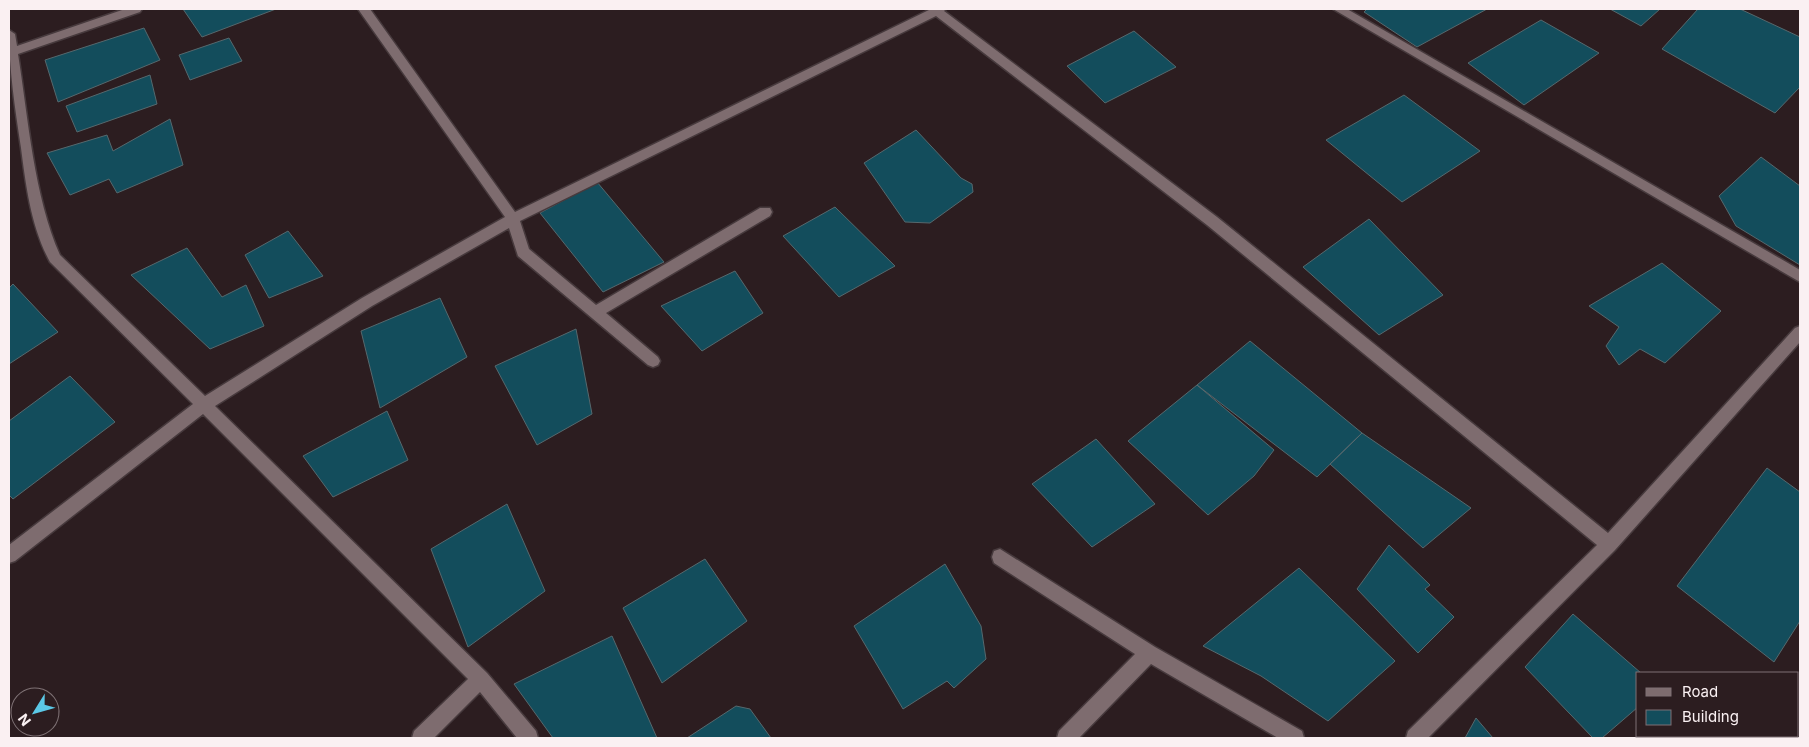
<svg xmlns="http://www.w3.org/2000/svg" width="1809" height="747" font-family="Inter,sans-serif">
  <style>
    .building { fill: #134d5c; stroke: #56686d }
    .lines { fill: none; stroke-linecap: round; stroke-linejoin: round }
    .minor-casing { stroke: #473a3d; stroke-width: 3 }
    .minor { fill: #7e6c6f; fill-rule: evenodd }
  </style>
  <rect width="100%" height="100%" fill="#2c1d20"/>
  <path class="building" d="M183 9H276L202 37Z
    M1367 9H1487L1417 47 1364 12Z
    M1610 9H1660L1641 26Z
    M1698 9H1740L1800 37V87L1775 113 1662 49Z
    M1541 20 1599 53 1524 105 1468 63Z
    M144 28 160 60 58 102 45 60Z
    M1134 31 1176 67 1105 103 1067 66Z
    M229 38 242 61 190 80 179 55Z
    M150 75 157 104 77 132 66 106Z
    M1404 95 1480 151 1402 202 1326 140Z
    M170 119 183 165 117 193 109 179 70 195 47 153 107 135 113 151Z
    M916 130 961 178 972 184 973 192 930 223 905 222 864 163Z
    M1761 157 1800 186V265L1736 226 1719 196Z
    M597 182 664 262 603 292 540 213Z
    M835 207 895 266 839 297 783 236Z
    M1369 219 1443 295 1379 335 1303 267Z
    M288 231 323 276 269 298 245 255Z
    M187 248 222 297 246 285 264 326 210 349 131 275Z
    M1662 263 1721 311 1665 363 1640 349 1619 365 1606 346 1619 327 1589 306Z
    M735 271 763 313 702 351 661 306Z
    M13 284 58 332 9 364V288Z
    M440 298 467 357 380 408 361 331Z
    M576 329 592 414 537 445 495 366Z
    M1250 341 1362 433 1317 477 1197 385Z
    M70 376 115 422 13 499 9 495V421Z
    M1197 385 1274 450 1254 476 1208 515 1128 441Z
    M387 411 408 460 333 497 303 456Z
    M1362 433 1471 508 1423 548 1330 464Z
    M1096 439 1155 504 1092 547 1032 484Z
    M1767 468 1800 492V621L1774 662 1677 586Z
    M507 504 545 591 468 647 431 549Z
    M1389 545 1430 585 1425 589 1454 617 1418 653 1357 589Z
    M705 559 747 621 662 683 623 608Z
    M945 564 981 626 986 659 954 688 947 681 903 709 854 626Z
    M1299 568 1395 661 1328 721 1261 676 1203 646Z
    M1573 614 1641 673H1638V707L1602 738H1593L1525 667Z
    M612 636 657 738H553L514 684Z
    M736 706 750 709 771 738H687Z
    M1476 718 1493 738H1465Z"/>
  <g class="lines">
    <defs>
      <path id="minor" d="M125 9H142L140 12 18 54C28 117 34 197 60 255L205 396 362 298 505 217 358 9H370L515 212 931 9H946L944 11 1217 217 1608 533 1795 328 1800 326V342L1615 550 1428 738H1406L1408 731 1597 545 1207 225 936 16 520 221 529 249 596 305 760 208H770L772 212 770 216 606 313 658 357 660 361 658 365 653 367 648 365 518 256 509 228 372 306 215 406 487 673 536 731 538 738H517L480 692 434 738H412L414 731 468 679 203 414 15 561 9 563V545L193 404 50 262C31 227 26 186 21 148 15 108 9 70 9 30L15 34 17 46Z
        M1333 9H1347L1800 270V282Z
        M1000 549 1155 647 1302 731 1304 738H1278L1151 664 1079 738H1057L1059 731 1135 654 994 563 992 557 994 551Z"/>
    </defs>
    <use href="#minor" class="minor-casing"/>
    <use href="#minor" class="minor"/>
  </g>
  <rect width="1809" height="747" fill="none" stroke="#faf0f2" stroke-width="20"/>
  <rect x="1636" y="672" width="162" height="65" fill="#2c1d20" stroke="#7e7174"/>
  <rect x="1646" y="688" width="25" height="8" fill="#7e6c6f" stroke="#7e7174"/>
  <text x="1682" y="697" font-size="15" fill="#faf0f2">Road</text>
  <rect x="1646" y="710" width="25" height="15" fill="#134d5c" stroke="#7e7174"/>
  <text x="1682" y="722" font-size="15" fill="#faf0f2">Building</text>
  <g transform="translate(35 712) rotate(233)"><circle r="24" fill="#2c1d20" stroke="#7e7174"/>
  <path d="M0-4L9 19L0 12L-9 19Z" fill="#5bc8e6"/>
  <text y="-8" font-size="14" font-weight="bold" text-anchor="middle" fill="#faf0f2">N</text>
  </g>
</svg>
